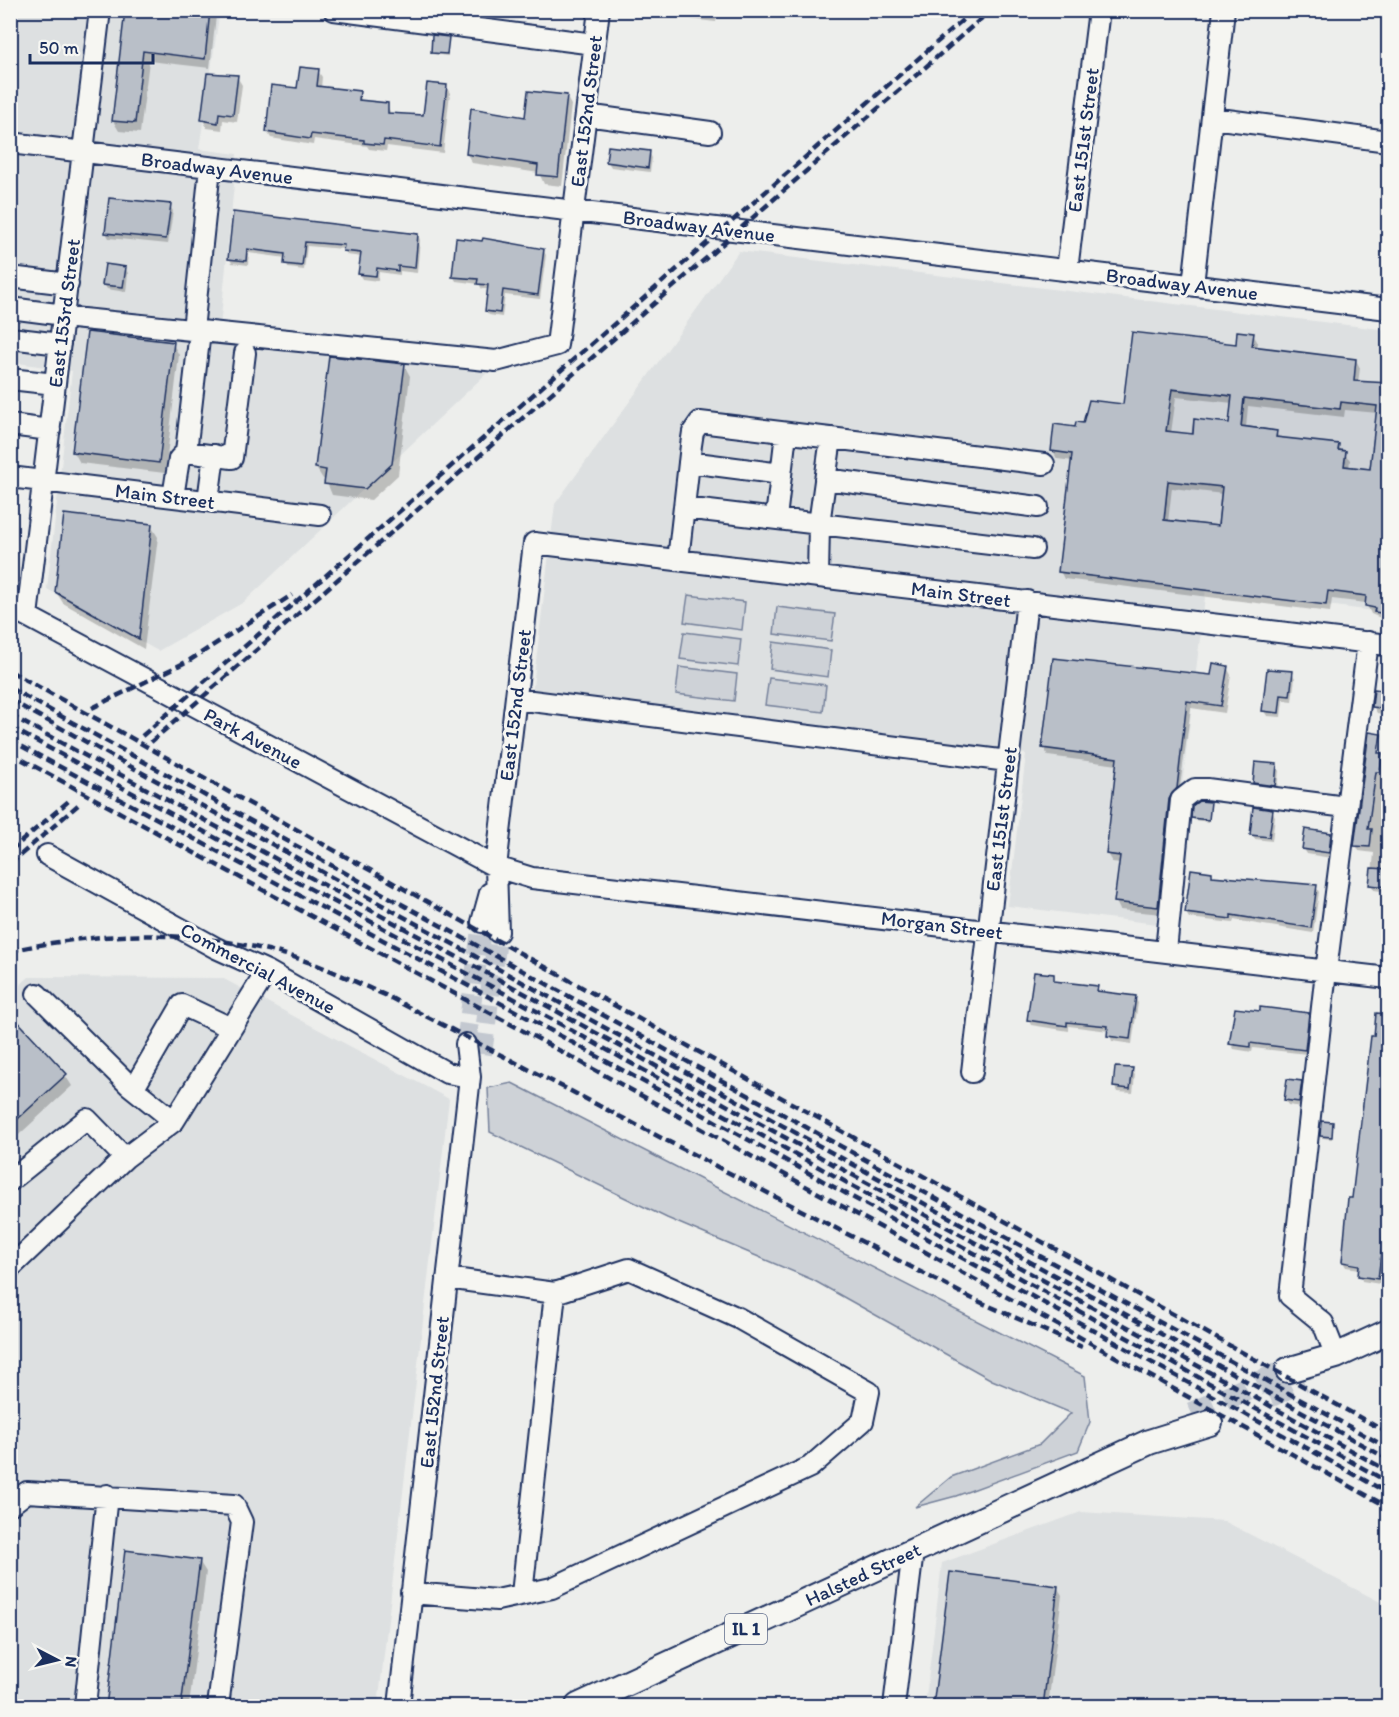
<svg xmlns="http://www.w3.org/2000/svg" width="1399" height="1717" font-family="Itim,sans-serif">
  <style>
    .built { fill: #dde0e1 }
    .green { fill: #ced2d7; stroke: #74809a; stroke-width: 1.5 }
    .shadow { fill: #0003; fill-rule: evenodd }
    .building { fill: #b9bfc8; stroke: #1b2f5e; stroke-width: 1.5; fill-rule: evenodd }
    .lines { fill: none; stroke-linecap: round; stroke-linejoin: round }
    .minor-tunnel { stroke: #c3c8d0; stroke-width: 20; stroke-dasharray: 20 10; stroke-linecap: butt }
    .major-tunnel { stroke: #c3c8d0; stroke-width: 24; stroke-dasharray: 24 12; stroke-linecap: butt }
    .minor-casing { stroke: #1b2f5e; stroke-width: 24 }
    .major-casing { stroke: #1b2f5e; stroke-width: 28 }
    .minor { stroke: #f6f6f2; stroke-width: 20 }
    .major { stroke: #f6f6f2; stroke-width: 24 }
    .rail { stroke: #1b2f5e; stroke-width: 4.5; stroke-dasharray: 9 4.5; stroke-linecap: butt }
    .labels { text-anchor: middle; dominant-baseline: central; stroke-width: 6; stroke-linejoin: round; paint-order: stroke }
    .shield { fill: #f6f6f2; stroke: #5d6b8a; stroke-width: 1.5 }
    .shield-label { font-size: 18px; font-weight: bold; fill: #1b2f5e }
    .street-label { font-size: 20px; fill: #1b2f5e; stroke: #f6f6f2 }
  </style>
  <rect width="100%" height="100%" fill="#edeeec"/>
  <filter id="ink" filterUnits="userSpaceOnUse"><feTurbulence type="fractalNoise" baseFrequency=".0167" numOctaves="2"/><feDisplacementMap in="SourceGraphic" scale="12" xChannelSelector="R" yChannelSelector="G"/><feConvolveMatrix kernelMatrix="1 2 1 2 8 2 1 2 1" color-interpolation-filters="sRGB"/></filter>
  <g filter="url(#ink)">
    <path class="built" d="M220 10 199 149 237 154 219 338 487 373 244 602 158 651 47 589 72 371 11 362V11Z
      M739 251 1388 330V613L1206 589 1165 925 1008 906 1026 754 532 694 555 504Z
      M29 977 222 978 449 1099 378 1706H11V993Z
      M1081 1512 1224 1521 1388 1606V1706H925L942 1563Z"/>
    <path class="green" d="M1158 388 1232 396 1229 427 1194 419 1192 437 1166 431 1168 414Z
      M1354 390 1379 393 1370 469 1344 466 1346 451 1338 450 1339 445 1275 444 1276 431 1248 427 1241 429 1244 398 1340 409 1341 402 1353 403Z
      M1170 458 1222 487 1218 526 1164 520Z
      M688 595 745 602 742 630 684 622Z
      M777 607 835 614 831 641 774 634Z
      M684 632 741 639 738 666 680 659Z
      M773 642 831 650 828 677 770 669Z
      M679 667 737 674 734 701 676 694Z
      M769 678 826 685 823 712 765 705Z
      M512 1083 1085 1376 1090 1422 1078 1451 956 1496 915 1507 951 1477 1040 1444 1071 1413 992 1380 813 1280 667 1218 490 1132 488 1088Z"/>
    <path class="shadow" d="M126 10H213L216 16 210 68 149 61 140 133 119 131 113 121Z
      M660 10H718L716 22 663 16Z
      M448 39V56L433 54 432 52Z
      M10 69 17 77V82L12 85Z
      M318 71 322 77 321 88 359 92 362 102 387 105 391 114 424 117 446 87 450 93 443 153 387 146 386 151 369 149 367 146 314 139 313 145 271 138 267 132 298 90Z
      M237 77 242 85 237 122 223 120 222 130 207 128 203 120Z
      M566 96 571 105 562 186 544 184 539 173 472 163 467 154Z
      M649 152 652 158 650 172 611 167 608 162Z
      M170 206 173 211 168 244 109 238 106 233Z
      M235 214 418 235 420 240 417 273 400 271V275L379 272 378 281 362 279 359 274 362 257 347 255 344 249 307 246 304 270 288 268 286 258 249 253 248 265 232 263 229 258Z
      M484 239 543 250 546 255 540 299 505 295 502 317 489 315 486 311 489 289H482L479 284 456 281 453 276Z
      M125 268 128 273 126 292 107 289 104 284Z
      M1253 334 1258 343 1257 348 1356 360 1360 368 1358 383 1383 386 1386 369H1388V621L1371 614 1366 603 1332 599 1330 612 1064 579 1060 571 1073 461 1057 459 1053 451 1077 428 1237 346ZM1176 397 1233 403 1231 425 1194 436 1171 433ZM1248 406 1344 417 1345 410 1378 413 1371 470 1349 468 1350 460 1338 446 1280 439 1276 432 1246 428ZM1172 488 1223 494 1220 528 1168 522Z
      M173 344 179 355 165 473 80 463 74 452Z
      M404 365 410 376 398 475 371 500 332 495 326 480 323 479 316 468Z
      M151 526 158 537 144 649 63 603 56 592Z
      M1227 667 1231 675 1225 713 1191 708 1162 914 1120 910 1116 902 1121 863 1112 862 1107 854 1118 765 1048 756 1044 748 1212 677Z
      M1292 673 1295 678 1292 701 1283 700 1281 717 1267 716 1264 711Z
      M1388 692V715L1377 713 1373 706Z
      M1367 759 1388 763V892L1374 890 1371 884 1374 853 1359 851 1356 845Z
      M1276 766 1279 771 1277 790 1258 788 1255 783Z
      M1210 804 1209 822 1194 820 1193 818Z
      M1272 811 1275 816 1272 841 1255 839 1252 834Z
      M1331 835 1334 840 1331 858 1307 854 1304 849Z
      M1212 874 1213 877 1316 887 1319 892 1313 933 1234 920 1233 923 1189 918 1186 913Z
      M1053 976 1056 982 1097 987 1100 993 1135 998 1138 1003 1132 1044 1112 1041 1109 1031 1069 1026V1031L1031 1025 1028 1019Z
      M1236 1009 1308 1014 1311 1019 1307 1054 1253 1048 1252 1052 1234 1049 1231 1044Z
      M10 1015 65 1075 72 1086 10 1143Z
      M1388 1016V1211L1380 1284 1362 1281 1360 1269 1346 1267 1343 1262 1375 1038Z
      M1132 1070 1135 1075 1133 1093 1117 1092 1115 1087Z
      M1301 1083 1304 1088 1302 1107 1288 1105 1285 1100Z
      M1332 1124V1139L1322 1138 1321 1136Z
      M10 1151 22 1168 10 1179Z
      M199 1561 206 1572 189 1706H107Z
      M1057 1587 1062 1595 1048 1706H935Z"/>
    <path class="building" d="M125 10H210L205 59 143 51 135 123 112 121Z
      M432 35 449 37 447 54 431 53Z
      M300 67 319 69 317 86 360 91 359 100 388 103V113L423 115 427 83 447 85 440 147 384 140 383 145 364 143V140L311 134 310 139 266 132 271 85 297 88Z
      M207 73 238 75 233 115 219 113 218 123 201 120Z
      M528 91 567 95 558 177 537 175 538 165 466 154 471 108 525 117Z
      M608 146 650 151 648 168 606 162Z
      M109 198 171 204 166 239 105 233Z
      M233 212 418 234 415 268 398 266V271L377 268 376 276 358 274 361 253 343 251 344 245 305 242 302 266 284 264 285 254 247 249 246 261 228 259Z
      M456 238 482 241 483 238 544 249 538 295 503 290 500 313 485 311 488 285 477 284 478 279 452 277Z
      M105 264 126 267 123 287 102 285Z
      M1237 331 1254 333 1252 346 1356 359 1354 381 1389 383V614L1374 612 1375 608 1365 606 1366 596 1328 591 1326 605 1058 572 1072 454 1051 451 1054 424 1075 427 1076 422 1083 423 1089 400 1123 404 1132 332 1236 344ZM1172 389 1232 396 1229 423 1194 419 1193 434 1166 431ZM1244 398 1340 409 1341 402 1377 406 1370 469 1344 466 1346 451 1338 450 1339 444 1276 437 1277 431 1241 426ZM1168 481 1222 487 1218 526 1164 520Z
      M87 332 174 342 159 463 72 452Z
      M329 356 405 364 392 464 365 489 324 484 326 470 315 468Z
      M64 514 152 524 139 639 55 592Z
      M1053 658 1211 675 1213 663 1228 666 1221 706 1187 701 1177 788 1169 799 1158 907 1114 902 1120 856 1106 854 1117 758 1042 748Z
      M1267 669 1293 671 1290 696 1281 695 1279 713 1262 711Z
      M1374 689 1389 691V709L1372 707Z
      M1369 732 1381 734 1378 753H1382L1380 772H1376L1368 829H1372L1370 847 1354 846Z
      M1255 762 1277 764 1275 786 1253 783Z
      M1199 801 1211 802 1209 820 1191 818 1192 806Z
      M1253 807 1273 810 1269 837 1250 835Z
      M1305 829 1331 833 1329 853 1302 849Z
      M1371 868 1389 869V887L1369 885Z
      M1191 869 1212 872V876L1317 885 1311 928 1231 915V919L1185 913Z
      M1034 972 1054 974V981L1098 986 1097 991 1136 996 1130 1039 1107 1036 1108 1026 1067 1022V1026L1027 1020Z
      M1260 1007 1309 1013 1305 1050 1250 1043V1047L1229 1044 1235 1008 1260 1011Z
      M10 1013 67 1074 10 1126Z
      M1376 1013 1389 1014V1187L1378 1279 1358 1276 1359 1265 1342 1262 1348 1198H1352L1371 1036H1374Z
      M1115 1067 1133 1068 1130 1089 1113 1087Z
      M1287 1079 1302 1081 1299 1102 1284 1100Z
      M1321 1121 1333 1122 1332 1137 1320 1136Z
      M125 1550 200 1560 181 1707H106Z
      M950 1572 1058 1586 1043 1707H933Z"/>
    <g class="lines">
      <path class="minor-tunnel" d="M466 1044 482 922
        M482 1054 498 932"/>
      <path class="major-tunnel" d="M1269 1396 1303 1380
        M1192 1414 1288 1370"/>
      <defs>
        <path id="minor" d="M334 10 594 44
          M586 115 710 132
          M1212 118 1388 141
          M10 143 1388 309
          M1067 270 1099 10
          M10 277 68 284
          M1193 285 1224 10
          M10 308 64 315
          M63 317 496 361 557 345 599 10
          M193 330 210 168
          M200 331 186 452 232 458 245 353
          M10 338 60 344
          M10 379 55 384
          M10 425 50 430
          M689 462 781 474
          M10 477 320 515
          M825 479 1038 507
          M173 497 179 459 186 452
          M208 501 214 455
          M684 508 1033 549
          M776 518 786 433
          M678 560 691 445 693 432 700 422 1044 464
          M818 577 819 524 831 438
          M10 607 496 867 532 878 1388 978
          M27 616 100 10
          M516 699 1008 761
          M47 855 216 948 267 971 447 1073 470 1077
          M482 922 490 893
          M498 932 496 867 534 543 1388 645
          M1166 951 1181 800 1195 789H1207L1346 807
          M37 994 129 1085 174 1121
          M972 1072 1027 601
          M134 1088 182 1005 231 1028
          M10 1181 87 1119 125 1158
          M10 1268 125 1158 174 1121 267 971
          M1336 1356 1323 1323 1290 1296 1326 971 1368 642
          M10 1505 27 1492 234 1505 242 1522 218 1706
          M411 1593 497 1600 552 1588 810 1467 863 1421 869 1392 738 1318 629 1269 555 1293 447 1278
          M522 1594 555 1293
          M85 1706 107 1495
          M399 1706 470 1077 466 1044
          M894 1706 913 1551"/>
        <g id="major">
          <path d="M1288 1370 1336 1356 1388 1332"/>
          <path id="s1" d="M578 1706 1149 1442 1210 1423"/>
        </g>
      </defs>
      <use href="#minor" class="minor-casing"/>
      <use href="#major" class="major-casing"/>
      <use href="#minor" class="minor"/>
      <use href="#major" class="major"/>
      <path class="rail" d="M10 671 1388 1433
        M10 688 1388 1448
        M10 700 1388 1459
        M92 708 190 660 292 595
        M10 715 522 992 1388 1471
        M10 727 524 1004 1388 1482
        M142 736 974 10
        M10 740 519 1013 1388 1493
        M151 742 991 10
        M10 753 566 1054 1388 1507
        M10 851 71 799
        M10 864 78 805
        M10 951C112 928 218 929 317 965 340 974 362 985 385 995L971 1298 1082 1347"/>
    </g>
  </g>
  <g class="labels">
    <rect class="shield" x="725" y="1614" width="42" height="30" rx="4.5"/>
    <g class="shield-label">
      <text x="746" y="1629">IL 1</text>
    </g>
    <g class="street-label">
      <text transform="translate(586 111) rotate(-83)">East 152nd Street</text>
      <text transform="translate(1083 140) rotate(-83)">East 151st Street</text>
      <text transform="translate(217 168) rotate(7)">Broadway Avenue</text>
      <text transform="translate(699 226) rotate(7)">Broadway Avenue</text>
      <text transform="translate(1182 284) rotate(7)">Broadway Avenue</text>
      <text transform="translate(64 313) rotate(-83)">East 153rd Street</text>
      <text transform="translate(165 496) rotate(7)">Main Street</text>
      <text transform="translate(961 594) rotate(7)">Main Street</text>
      <text transform="translate(515 705) rotate(-83)">East 152nd Street</text>
      <text transform="translate(253 738) rotate(28)">Park Avenue</text>
      <text transform="translate(1001 819) rotate(-83)">East 151st Street</text>
      <text transform="translate(942 925) rotate(7)">Morgan Street</text>
      <text transform="translate(258 968) rotate(28)">Commercial Avenue</text>
      <text transform="translate(434 1392) rotate(-84)">East 152nd Street</text>
      <text stroke="none"><textPath href="#s1" startOffset="314">Halsted Street</textPath></text>
    </g>
  </g>
  <rect width="1399" height="1717" fill="none" stroke="#f6f6f2" stroke-width="36"/>
  <rect x="18" y="18" width="1363" height="1681" fill="none" stroke="#1b2f5e" stroke-width="2" filter="url(#ink)"/>
  <g transform="translate(57 1660) rotate(97)" stroke="#f6f6f2" stroke-width="4.5" paint-order="stroke">
  <path d="M0-4.5L10 22L0 15L-10 22Z" fill="#1b2f5e"/>
  <text y="-9" font-size="16" font-weight="bold" text-anchor="middle" fill="#1b2f5e">N</text>
  </g>
  <path d="M30 54v9h123v-9" fill="none" stroke="#1b2f5e" stroke-width="3"/>
  <text x="39" y="54" font-size="18" fill="#1b2f5e" stroke="#f6f6f2" stroke-width="4.5" paint-order="stroke">50 m</text>
</svg>
